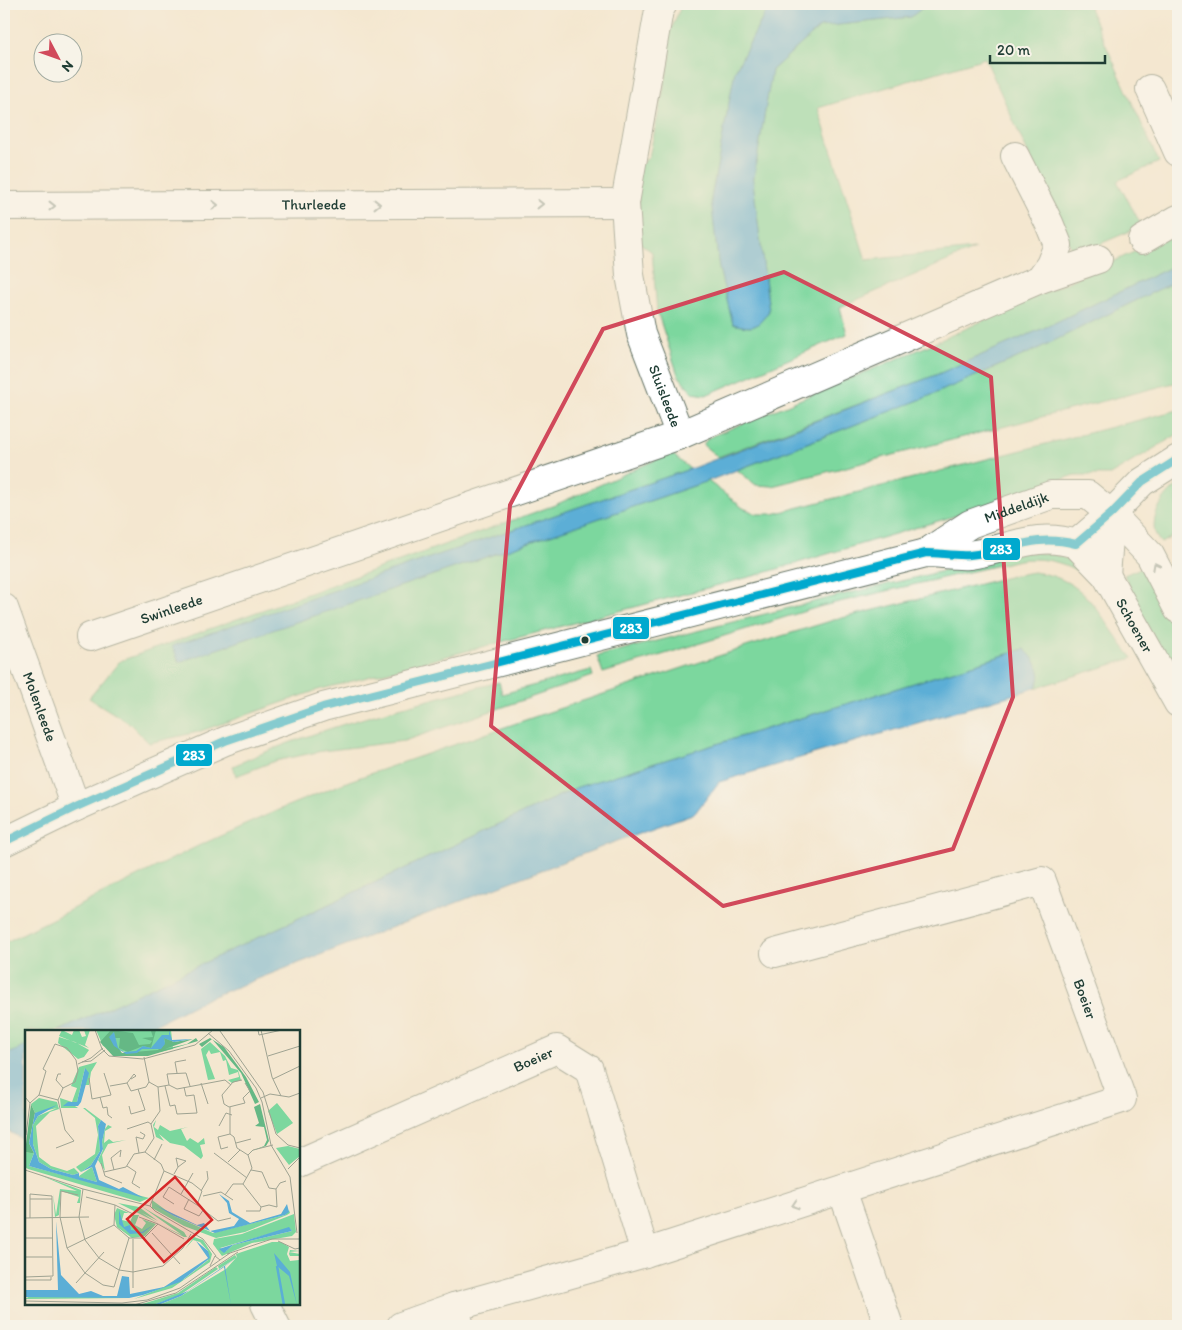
<svg xmlns="http://www.w3.org/2000/svg" width="1182" height="1330" font-family="Itim,sans-serif">
  <style>
    .green { fill: #7cd79e; stroke: #4e8a69 }
    .water { fill: #5baed6; stroke: #3d7685 }
    .lines { fill: none; stroke-linecap: round; stroke-linejoin: round }
    .minor-casing { stroke: #6a786b; stroke-width: 30 }
    .minor { stroke: #fff; stroke-width: 28 }
    .bus-1-casing { stroke: #f7f3e8; stroke-width: 11 }
    .bus-1 { stroke: #00a9ce; stroke-width: 8 }
    .oneway { stroke: #8f9e9a }
    .marked { fill: none; stroke: #d1495b; stroke-width: 4; stroke-linejoin: round }
    .bus-dot { fill: #1f3d34; stroke: #f7f3e8; stroke-width: 2 }
    .labels { text-anchor: middle; dominant-baseline: central; stroke-width: 4.5; stroke-linejoin: round; paint-order: stroke }
    .street-label { font-size: 15px; fill: #1f3d34; stroke: #f7f3e8 }
    .inset-river { fill: none; stroke: #5baed6; stroke-width: 2.5 }
    .inset-road { fill: none; stroke: #9fa392; stroke-width: 1 }
    .view { fill: #d62828; fill-opacity: 0.15; stroke: #d62828; stroke-width: 2.5 }
    .inset-edge { fill: none; stroke: #1f3d34; stroke-width: 2.5 }
    .line-badge { stroke: #f7f3e8; stroke-width: 2 }
    .badge-label { font-size: 14px; text-anchor: middle; font-weight: bold; fill: #fff }
  </style>
  <rect width="100%" height="100%" fill="#f7f3e8"/>
  <filter id="ink" filterUnits="userSpaceOnUse"><feTurbulence type="fractalNoise" baseFrequency=".02" numOctaves="2"/><feDisplacementMap in="SourceGraphic" scale="10" xChannelSelector="R" yChannelSelector="G"/><feConvolveMatrix kernelMatrix="1 2 1 2 8 2 1 2 1" color-interpolation-filters="sRGB"/></filter>
  <filter id="wash" filterUnits="userSpaceOnUse"><feTurbulence type="fractalNoise" baseFrequency=".0096" numOctaves="4" result="noise"/><feDisplacementMap in="SourceGraphic" scale="20" xChannelSelector="R" yChannelSelector="G"/><feGaussianBlur stdDeviation="1.12" result="paint"/><feColorMatrix in="noise" values="0 0 0 0 0 0 0 0 0 0 0 0 0 0 0 0 0 1.4 0 .05"/><feComposite in="paint" operator="in"/></filter>
  <g filter="url(#wash)">
    <rect width="100%" height="100%" fill="#f4e7d0"/>
    <path class="green" d="M682 4H770L735 71 711 199 719 268 733 324C754 329 756 329 769 311L753 182 772 70 820 27 911 17 927 4H1094L1089 8 1159 162 1117 181 1142 226 1074 255 985 58 818 108 866 260 975 249 840 307 847 334 706 395 693 393 678 375 657 311 652 252 637 241 639 166 649 157 671 54 665 43Z
      M1178 232V264L1046 327 936 375 718 457 703 445 708 438 923 348Z
      M1178 280V382L772 486 756 485 737 470 927 397 1033 351Z
      M1178 410V434L1110 475H1075L955 516 757 575 318 690 198 732 149 743 129 723 89 698 120 661 555 505 671 453 690 469 173 646 179 662 708 481 743 508 757 514H773Z
      M1178 485V528L1175 535 1161 543C1144 525 1162 496 1178 485Z
      M1024 552C1053 553 1067 555 1090 574L1085 576C1066 562 1043 557 1020 560L822 606 603 673 597 656 833 597Z
      M1143 567 1178 641V688L1163 660 1124 575Z
      M1033 572C1090 578 1100 620 1133 658L1035 688C1047 674 1033 661 1024 649L578 787 59 1031H26V1046L4 1056V943L198 846 285 807 349 781 537 716 749 646 834 620 1016 575Z
      M591 670 593 676 404 741 322 751 275 761 236 776 233 766C318 727 409 705 499 682L502 694Z"/>
    <path class="water" d="M770 4H927L911 17 820 27 772 70 753 182 769 311C756 329 754 329 733 324L719 268 711 199 735 71Z
      M1178 264V280L1033 351 927 397 708 481 179 662 172 646 690 469 936 375 1046 327Z
      M1024 649C1035 658 1046 675 1035 688L719 782 695 813 620 840 208 998 143 1031H59L578 787Z
      M26 1046V1141L4 1129V1056Z"/>
  </g>
  <g filter="url(#ink)">
    <g class="lines">
      <defs>
        <g id="minor">
          <path id="s1" d="M663 4 659 10 625 203 630 275 641 334 680 435 1040 279 1050 265 1058 245 1049 223 1015 156"/>
          <path d="M1150 89 1178 152"/>
          <path id="s2" d="M4 206 625 203"/>
          <path d="M1142 240 1178 219"/>
          <path d="M1040 279 1098 259"/>
          <path id="s3" d="M1076 544 1106 575 1178 703"/>
          <path id="s4" d="M926 553 970 524 1051 495H1088L1111 514 1150 555 1178 609"/>
          <path d="M1106 575 1111 514"/>
          <path id="s5" d="M4 608 76 807"/>
          <path id="s6" d="M90 637 680 435"/>
          <path d="M4 842 76 807 225 741 323 707 926 553C939 553 955 556 969 555 1008 550 1035 531 1076 544L1111 514 1142 482 1178 459"/>
          <path id="s7" d="M299 1163 557 1049 589 1069 645 1253"/>
          <path d="M842 1190 889 1326"/>
          <path d="M265 1304 276 1326"/>
          <path d="M401 1326 454 1307"/>
          <path d="M460 1326 454 1307 645 1253 1122 1099 1042 881 775 953"/>
        </g>
      </defs>
      <use href="#minor" class="minor-casing"/>
      <use href="#minor" class="minor"/>
      <defs>
        <path id="bus-1" d="M4 842 76 807 225 741 323 707 926 553C940 553 955 556 969 555 1011 551 1031 533 1076 544L1111 514 1142 482 1178 459"/>
      </defs>
      <use href="#bus-1" class="bus-1-casing"/>
      <use href="#bus-1" class="bus-1"/>
    </g>
    <defs><path id="oneway-chevron" d="M-2-3.5L2.5 0L-2 3.5" fill="none" stroke-width="1.6" stroke-linecap="round" stroke-linejoin="round" transform="scale(1.25)"/></defs>
    <g class="oneway">
      <use href="#oneway-chevron" transform="translate(377 204)"/>
      <use href="#oneway-chevron" transform="translate(540 204)"/>
      <use href="#oneway-chevron" transform="translate(215 205)"/>
      <use href="#oneway-chevron" transform="translate(52 206)"/>
      <use href="#oneway-chevron" transform="translate(1156 566) rotate(-118)"/>
      <use href="#oneway-chevron" transform="translate(795 1205) rotate(162)"/>
    </g>
  </g>
  <path d="M0 0H1182V1330H0ZM784 272 991 377 1013 697 953 849 723 906 491 726 510 505 603 329Z" fill="#f4e7d0" fill-opacity=".55" fill-rule="evenodd"/>
  <path class="marked" d="M784 272 991 377 1013 697 953 849 723 906 491 726 510 505 603 329Z"/>
  <circle class="bus-dot" cx="585" cy="640" r="4.5"/>
  <g class="labels">
    <g class="street-label">
      <text stroke="none"><textPath href="#s2" startOffset="310">Thurleede</textPath></text>
      <text stroke="none"><textPath href="#s1" startOffset="402">Sluisleede</textPath></text>
      <text stroke="none"><textPath href="#s4" startOffset="102">Middeldijk</textPath></text>
      <text stroke="none"><textPath href="#s6" startOffset="86">Swinleede</textPath></text>
      <text stroke="none"><textPath href="#s3" startOffset="101">Schoener</textPath></text>
      <text stroke="none"><textPath href="#s5" startOffset="105">Molenleede</textPath></text>
      <text transform="translate(1085 999) rotate(70)">Boeier</text>
      <text stroke="none"><textPath href="#s7" startOffset="256">Boeier</textPath></text>
    </g>
  </g>
  <g transform="translate(25 1030)">
    <rect width="275" height="275" fill="#f4e7d0"/>
    <path d="M37 0 47 5 49 0H54L57 7 61 6 59 0H65L60 15 64 18 34 6ZM71 0H146L148 19 116 26 78 16ZM34 7 50 12 64 20 59 27 53 29 33 13ZM185 12 200 26 206 38 213 40 216 50 207 53 203 50 214 47 213 42 204 45 201 30 198 31 195 22 186 24 184 20 181 25 190 49 183 50 176 19ZM72 32 66 42 64 55H60V38L52 72 39 76 47 74 53 78H36L35 68 47 72 52 58 46 56 54 37ZM14 68 32 72 34 79 25 82 11 96 14 127 26 136 42 141 49 138 54 143 48 145 26 139 14 132 8 114V95L13 86 32 78 10 83 6 74ZM252 73 268 93 252 104 243 81ZM58 78H60L76 90 73 96 75 121 66 135 56 142 51 137 70 124 73 105 70 88ZM131 90 129 97 133 100 135 95 145 101 163 97 156 99 162 111 165 108 173 113 179 108 180 114 175 115 178 126 176 129 159 116 145 113 134 104 139 111 131 107 128 95ZM81 94 80 99 83 95 87 97 80 101 79 113 84 109 88 112 101 110 83 114 77 125 80 141 73 130 78 120 77 112ZM263 116 275 119V126L264 135 251 118ZM0 122 9 123 4 136 124 168 115 172 3 139 0 137ZM67 137 72 152 53 147 54 146ZM15 145 56 160 55 173H52L54 167 36 161 34 185 30 187 28 164 31 185 35 159 52 161ZM127 170 149 186 188 203 260 185 264 180 265 183 262 185 220 202 191 208 159 196 127 178ZM93 173 114 177 133 191 117 183 133 193ZM116 176 159 202 162 207H159L134 194 157 205ZM92 178 104 183H99L97 190 105 192 108 185H114L110 195 117 199 121 193 117 189 131 194 120 206 107 208 92 197 89 185ZM269 184 271 202 267 206 227 213 197 226 188 214 189 209 217 204ZM264 198 267 201 208 215 201 221 195 218ZM169 207 178 210 187 224 185 232 147 258 109 269 159 249 183 230V221L175 212 168 210 160 219ZM247 212H256L264 217 262 224 265 231 274 230 275 226H265L264 224 265 220 275 221 264 222 275 224V275H134L156 266 201 239 211 228 194 239 193 236 210 225 212 228 211 224ZM191 237 193 239 155 265 128 275H114L153 263ZM62 265 108 268 0 269 5 266Z" fill="#7cd79e" fill-rule="evenodd"/>
    <path d="M86 0 108 3 114 15 125 14 127 11 117 8 128 7 126 1 131 0 126 18 118 16 103 22 94 18 95 8H90L89 2 85 7 97 23 133 20 140 12 139 8 149 12 168 9 140 19 162 14 171 8 173 11 123 26H88L75 12ZM185 8 199 17 221 47 234 72 230 74 216 43 187 9 177 17 174 14ZM6 74 10 83 4 113 9 123H6L0 122ZM235 74 244 111 241 116 224 122 239 116 242 110 239 97 230 96 234 93 229 77Z" fill="#65b885"/>
    <path d="M144 0 147 10 167 9 149 12 139 8 140 14 136 19H117L112 23 101 24 89 16 84 7 89 2 93 18 99 22 111 21 118 16 126 18 137 5H144ZM60 38 64 43 56 72 53 76H38L43 72H52ZM32 75 13 86 8 95V114L14 132 26 139 48 145 54 143V147L72 152 67 137 56 142 66 135 75 121 73 96 76 90 81 94 77 112 78 119 70 136 74 150 94 159 98 157 119 168 4 136 9 123 4 113 10 83ZM194 164 204 171 207 182 225 193 256 184 262 174 264 182 260 185 190 203 149 186 130 175 172 195 179 193 185 201 209 196 214 189 204 183 202 173ZM94 180 99 197 105 195 106 200 117 202 128 195 118 203 105 204 94 194ZM31 191 36 245 54 264 66 261 78 266H92L97 246 104 247 105 264 139 257 183 228 171 211 183 221 185 228 155 252 118 265 104 268 0 267V260H33ZM264 197 267 201 208 215 199 223 194 219ZM249 223 265 242 272 275 264 246 252 236ZM211 228 200 236 206 275 199 237 156 266 157 275 156 266 136 274 128 275 163 261Z" fill="#5baed6"/>
    <path class="inset-river" d="M252 236 259 275"/>
    <path class="inset-road" d="M70 0 77 19 84 26 118 29 170 15 188 0M233 0 234 5 257 0M236 0 247 47 256 66M195 1 238 62 251 104 263 115 275 118M183 3 204 21 231 58 237 72 246 115 265 147M243 26 275 16M119 27 124 52M57 32 66 31 80 20M53 34 66 28 78 18M152 43 150 32 161 30M36 44H33L31 50 38 58M64 48 67 69 86 65 79 43M248 49 275 36M217 50 208 52 197 65 199 74 204 77 220 73 218 68 225 61 220 53M102 53 106 61 121 57 124 52 133 57M176 53 183 74M144 55 142 44 161 43 165 56M85 56 102 53 109 44 111 46 106 49M140 56 145 76 150 75 152 84 172 83 169 65 161 66 159 57M133 57 144 55 152 59 200 50 206 55M14 65 33 70M0 67 5 73 14 65 21 41 18 39 30 14 42 18 51 30 53 41 50 52 38 58 33 70 40 100 49 111 31 118M75 67 78 78 82 77 83 85 87 88M236 68 245 64 264 67 275 63M104 76 106 84 120 80 113 59M205 77V104L209 107 212 118 223 125 227 138 218 154M194 96 201 83 207 85M102 99 123 92 126 94M1 105 5 73M211 113 226 109M203 117 196 119 193 107 205 104M120 122 129 108 126 94 135 81 133 57M114 123 111 107 118 109 120 105 115 102M189 123 222 148M223 125 228 120 248 115M129 130 137 114M203 132 215 120M76 133 80 146 97 153M102 136 111 142 107 153 115 158M263 139 275 127M0 140 58 159 125 176 130 181M89 140 86 128 96 120 95 127M226 140 237 142 244 158 251 159 255 153 261 151M139 141 167 153 177 161 172 175 144 157 138 167 149 174M79 142 101 137 109 124 120 122 136 134 139 141 125 176M149 144 153 137 151 128 161 131 153 137M265 147 272 203M218 154 236 177M58 159 54 187 60 210 74 228 94 240 108 242 138 236 158 218 166 204M176 161 183 149 182 141M156 164 168 143M53 165 36 161 35 187 42 218 60 243 78 255 89 257 104 208M200 165 208 154H218M178 166 196 162 208 170M61 167 90 175M5 169V188M164 169 159 179 174 186 179 179M172 175 193 191 206 188M130 181 178 209 191 226M221 181H235L236 177 244 175 252 177 251 159M108 184 90 175 89 195 104 208H119L133 194 114 187M0 188 64 187M133 194 159 209M127 203 155 234M0 208H27M108 209V258M253 211 270 219 275 218M42 218 89 195M202 224 247 209H275M0 227H27M185 236 190 226 195 230M0 247 28 246 27 169V166L5 164V169H27M0 250H26V247M51 253 79 222M0 271 97 273 122 270 155 258 205 223M109 275 151 263 213 222"/>
    <path class="view" d="M150 147 187 190 139 232 102 189Z"/>
    <rect width="275" height="275" class="inset-edge"/>
  </g>
  <g class="line-badge">
    <rect x="982" y="537" width="39" height="24" rx="5" fill="#00a9ce"/>
    <rect x="612" y="616" width="38" height="24" rx="5" fill="#00a9ce"/>
    <rect x="175" y="743" width="38" height="24" rx="5" fill="#00a9ce"/>
  </g>
  <g class="badge-label">
    <text x="1001" y="554">283</text>
    <text x="631" y="633">283</text>
    <text x="194" y="760">283</text>
  </g>
  <rect width="1182" height="1330" fill="none" stroke="#f7f3e8" stroke-width="20"/>
  <g transform="translate(58 58) rotate(131)"><circle r="24" fill="#f7f3e8" stroke="#a1aaa0"/>
  <path d="M0-4L9 19L0 12L-9 19Z" fill="#d1495b"/>
  <text y="-8" font-size="14" font-weight="bold" text-anchor="middle" fill="#1f3d34">N</text>
  </g>
  <path d="M990 55v8h115v-8" fill="none" stroke="#1f3d34" stroke-width="2.5"/>
  <text x="997" y="55" font-size="15" fill="#1f3d34" stroke="#f7f3e8" stroke-width="4" paint-order="stroke">20 m</text>
</svg>
